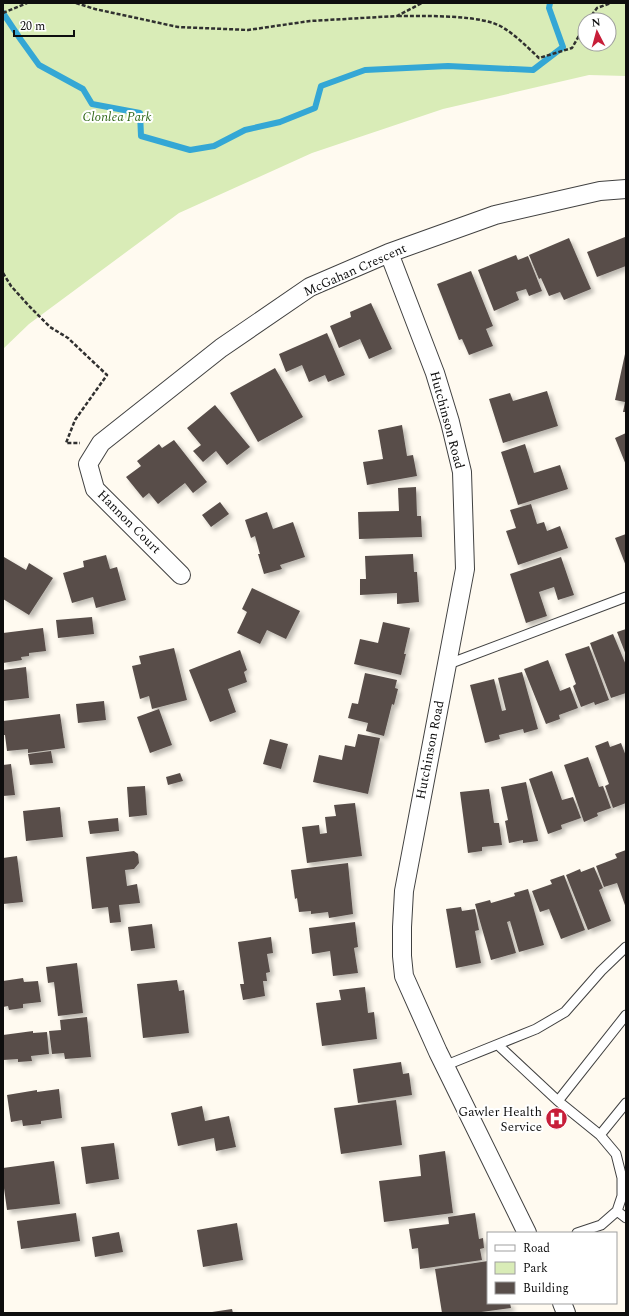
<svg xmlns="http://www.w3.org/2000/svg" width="629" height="1316" font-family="Spectral,serif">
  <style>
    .green { fill: #d9ecb7; fill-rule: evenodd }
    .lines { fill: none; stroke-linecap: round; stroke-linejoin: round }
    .stream { stroke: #34a7d5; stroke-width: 6 }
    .building { fill: #584e4a; filter: url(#shadow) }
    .lane-casing { stroke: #414141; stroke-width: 11 }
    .street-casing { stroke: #414141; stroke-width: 20 }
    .path { stroke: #303030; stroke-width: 2.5; stroke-dasharray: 4 2; stroke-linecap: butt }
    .lane { stroke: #fff; stroke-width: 9 }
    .street { stroke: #fff; stroke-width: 18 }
    .labels { text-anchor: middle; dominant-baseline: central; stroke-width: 4; stroke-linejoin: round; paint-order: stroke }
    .park-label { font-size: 13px; font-style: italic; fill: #346a1b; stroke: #fff }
    .street-label { font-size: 13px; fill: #0e0e0e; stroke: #fff }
    .poi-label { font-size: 13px; fill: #0e0e0e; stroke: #fff; text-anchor: end }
  </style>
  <defs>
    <filter id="shadow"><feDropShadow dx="3.5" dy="3.5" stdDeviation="2" flood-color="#0004"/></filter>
  </defs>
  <rect width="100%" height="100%" fill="#fffaf0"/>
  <path class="green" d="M3 3H626V76L589 75 443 109 312 153 179 213 29 324 3 349ZM585 20H609V44H585Z"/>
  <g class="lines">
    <path class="stream" d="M3 13 21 40 39 65 83 89 92 104 140 113 141 136 190 150 214 146 245 130 280 122 315 108 321 86 365 70 448 66 533 70 563 47 549 8 550 3"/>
  </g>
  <path class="building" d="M625 237 626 266 597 277 587 252Z
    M569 238 591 289 564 300 560 292 549 296 541 278 539 279 529 255Z
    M516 255 518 260 528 256 542 291 529 296 526 289 516 292 519 300 494 311 478 270Z
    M471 271 493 326 486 329 493 346 469 355 462 339 459 340 437 284Z
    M371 303 392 349 369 359 360 339 339 348 330 326 351 317 350 312Z
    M327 333 345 375 328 382 325 375 309 382 302 365 286 372 279 354Z
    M625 354H626V412H623L625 402 615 400Z
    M275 368 303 417 258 442 230 393Z
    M547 391 558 426 503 443 489 399 510 393 513 401Z
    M215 405 250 447 227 465 216 451 203 462 193 451 201 445 187 428Z
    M402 425 407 456 413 455 417 476 367 485 363 462 383 459 378 430Z
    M626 433V465L615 438Z
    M174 440 207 482 193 493 185 483 158 504 149 493 143 498 126 477 141 466 137 461 159 444 162 448Z
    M525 444 534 473 560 465 568 489 518 505 501 452Z
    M416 487 417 516H421L422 537 359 539 358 512 399 511 398 488Z
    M220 502 229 514 211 527 202 515Z
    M531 504 537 524 544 522 547 531 560 526 568 548 518 565 506 531 516 528 510 510Z
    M267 512 273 529 293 522 305 557 280 565 282 569 264 574 258 554H260L255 536 251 538 245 520Z
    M626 534V566L615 538Z
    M413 554 414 572H417L419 602 397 604V593L360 595V579H366L365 556Z
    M106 555 110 569 117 567 126 600 96 608 93 597 72 603 63 573 84 567 83 561Z
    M4 557 26 570 29 563 53 578 29 615 3 599V559Z
    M561 557 574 595 558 600 554 587 539 592 547 616 526 623 510 574Z
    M252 588 300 611 286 639 267 630 260 644 237 633 247 612 242 609Z
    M92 617 94 634 58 638 56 620Z
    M383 622 410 628 404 654H406L401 675 354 664 360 639 378 643Z
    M43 628 46 651 29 653V656L21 657 22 660 3 663V633Z
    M626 629V655L617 632Z
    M613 634 626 665V690H625L626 693 611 698 590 643Z
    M589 646 609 700 595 705 594 702 581 707 573 686 576 684 565 654Z
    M174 648 187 700 152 709 149 696 140 699 132 666 141 664 139 656Z
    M240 650 247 670 244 672 247 682 228 689 236 712 210 722 189 670Z
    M548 660 560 691 570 687 578 708 559 715 560 719 546 724 524 669Z
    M26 667 29 698 3 701V670Z
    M522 672 538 729 524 733 523 729 499 735 500 739 485 743 470 685 494 679 502 711 506 710 498 678Z
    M365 673 397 680 395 688 398 689 394 705 392 704 384 736 366 731 368 723 348 718 352 703 358 704Z
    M104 701 106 720 78 723 76 704Z
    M159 709 172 745 150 753 137 717Z
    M60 714 65 748 28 753V749L7 751 5 735H3V721Z
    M358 734 380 738 368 794 313 782 319 755 342 760 345 745 355 747Z
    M270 739 288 744 281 769 263 764Z
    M608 741 610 747 621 743 626 756V803L613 808 605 786 609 784 595 746Z
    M51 751 53 763 30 765 28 754Z
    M588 757 599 787 603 786 611 808 597 813 598 816 584 822 564 765Z
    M11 764 15 795 3 796V765Z
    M552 771 562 800 573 797 581 818 561 825 562 829 548 834 529 779Z
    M180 773 183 781 168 785 166 777Z
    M526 782 538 841 523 843V840L509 843 505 821 508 820 501 787Z
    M145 786 147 815 129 817 127 787Z
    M489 789 494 823H499L502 845 482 847V851L468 853 460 792Z
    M355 803 362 856 307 863 302 827 319 825 320 834 327 833 325 817 336 816 334 805Z
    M60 807 63 837 26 841 23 811Z
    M118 818 119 831 90 834 88 821Z
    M626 850V908L617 883 604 887 596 866 617 858 615 854Z
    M134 851 138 854 139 863 134 869 125 870 127 886 137 884 140 903 119 905 121 922 110 923 108 907 92 909 86 857Z
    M17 856 23 902 3 904V858Z
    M348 863 353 914 329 918 328 912 311 914V911L299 912 297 898 295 899 291 870Z
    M594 867 603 888 599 890 611 921 588 930 566 875 580 869 581 872Z
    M564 875 585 930 561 939 549 909 540 912 532 891 552 884 550 880Z
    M528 889 544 945 519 952 510 921 507 922 516 953 491 960 475 904 490 900 491 903 515 896 514 893Z
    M461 907 462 911 475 909 479 930 475 931 481 963 456 968 446 909Z
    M355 922 358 947 354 948 358 973 333 976 330 951 312 954 309 928Z
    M152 924 155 948 131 951 128 927Z
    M271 937 273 953 267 954 270 972 266 973 267 981H263L265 996 243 1000 240 984H244L238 942Z
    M77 963 83 1013 58 1016 54 982 48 983 46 967Z
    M23 978 24 982 38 981 41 1002 23 1004V1008L9 1010 8 1006 3 1007V981Z
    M177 980 179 991 184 990 189 1033 143 1038 137 984Z
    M365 987 368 1013 374 1012 377 1039 322 1046 316 1003 341 1000 339 990Z
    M87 1017 91 1057 65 1059 64 1053 52 1054 49 1031 61 1030 60 1020Z
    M33 1031V1033L47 1032 49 1054 31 1056 32 1061 18 1062V1059L3 1060V1035Z
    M401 1062 403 1074 409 1073 412 1095 358 1103 353 1069Z
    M59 1089 62 1118 41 1121V1124L23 1126 22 1120 11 1122 7 1095 37 1090V1092Z
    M396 1100 402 1145 341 1154 334 1108Z
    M202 1106 205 1121 229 1116 236 1147 216 1151 214 1138 178 1146 171 1113Z
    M114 1143 119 1179 86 1184 81 1147Z
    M445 1151 453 1213 384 1222 379 1181 421 1176 419 1155Z
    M54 1161 60 1204 7 1210 3 1181V1168Z
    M76 1213 80 1241 21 1249 17 1221Z
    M475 1213 479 1239 483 1238 484 1248 480 1249 482 1260 420 1269 418 1248 412 1249 409 1229 449 1224 448 1217Z
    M237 1223 243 1260 203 1267 197 1230Z
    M119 1232 123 1252 95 1257 92 1237Z
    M488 1261V1303H510L511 1308 474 1313H442L435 1269Z
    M232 1309 233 1313H213L212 1312Z"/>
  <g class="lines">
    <defs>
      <path id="lane" d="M446 665 626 597
        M498 1045 558 1101
        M444 1066 536 1029 565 1012 601 971 626 947
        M600 1135 626 1103
        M617 1211 626 1218
        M577 1233 601 1225 617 1211 622 1196V1178L616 1154 600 1135 558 1101 626 1015"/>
      <path id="street" d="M389 253 435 373 450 422 462 472 465 569 404 891 402 927V956L404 976 438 1052 527 1233
        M181 575 95 489 88 464 101 443 221 348 310 287 389 253 495 215 600 191 626 189
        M562 1303 566 1313"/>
    </defs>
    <use href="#lane" class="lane-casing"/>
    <use href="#street" class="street-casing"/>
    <path class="path" d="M76 3 95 9 178 27 248 30 310 21 397 16 422 3
      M3 13 27 3
      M398 16C425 16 468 15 493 23 509 28 526 46 539 58L572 48 585 25
      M588 20 597 8 611 3
      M3 273 11 286 30 307 50 327 68 338 107 375 75 420 66 443H80"/>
    <use href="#lane" class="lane"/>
    <use href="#street" class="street"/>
  </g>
  <defs>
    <symbol id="hospital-disc" viewBox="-11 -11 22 22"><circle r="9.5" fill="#c71e39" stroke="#fff"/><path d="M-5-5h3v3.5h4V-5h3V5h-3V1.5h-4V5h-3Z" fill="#fff"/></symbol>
  </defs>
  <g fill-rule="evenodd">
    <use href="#hospital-disc" x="544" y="1106" width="25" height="25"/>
  </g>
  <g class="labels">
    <g class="park-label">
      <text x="117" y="117">Clonlea Park</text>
    </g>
    <g class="street-label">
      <text transform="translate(355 270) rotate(-24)">McGahan Crescent</text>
      <text transform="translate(447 420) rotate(75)">Hutchinson Road</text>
      <text transform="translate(129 522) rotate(45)">Hannon Court</text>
      <text transform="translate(430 750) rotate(-79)">Hutchinson Road</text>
    </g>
    <g class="poi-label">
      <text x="542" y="1112">Gawler Health<tspan x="542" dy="15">Service</tspan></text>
    </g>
  </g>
  <rect width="629" height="1316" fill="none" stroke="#0e0e0e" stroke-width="8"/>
  <rect x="487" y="1232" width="130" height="72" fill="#ffffff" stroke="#9f9f9f"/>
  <rect x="495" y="1245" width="20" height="6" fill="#ffffff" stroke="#9f9f9f"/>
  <text x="523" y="1252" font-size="12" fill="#0e0e0e">Road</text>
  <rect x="495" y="1262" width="20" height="12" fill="#d9ecb7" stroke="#9f9f9f"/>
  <text x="523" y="1272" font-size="12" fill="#0e0e0e">Park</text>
  <rect x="495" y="1282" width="20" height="12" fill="#584e4a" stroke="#9f9f9f"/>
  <text x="523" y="1292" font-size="12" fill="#0e0e0e">Building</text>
  <g transform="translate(597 32) rotate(354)"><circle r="19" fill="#ffffff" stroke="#9f9f9f"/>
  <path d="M0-3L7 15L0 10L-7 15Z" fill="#c71e39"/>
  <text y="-6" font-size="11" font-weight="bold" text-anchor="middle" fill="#0e0e0e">N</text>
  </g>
  <path d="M14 30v6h60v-6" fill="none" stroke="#0e0e0e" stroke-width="2"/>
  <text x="20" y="30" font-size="12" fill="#0e0e0e" stroke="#ffffff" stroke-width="3" paint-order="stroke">20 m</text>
</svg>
